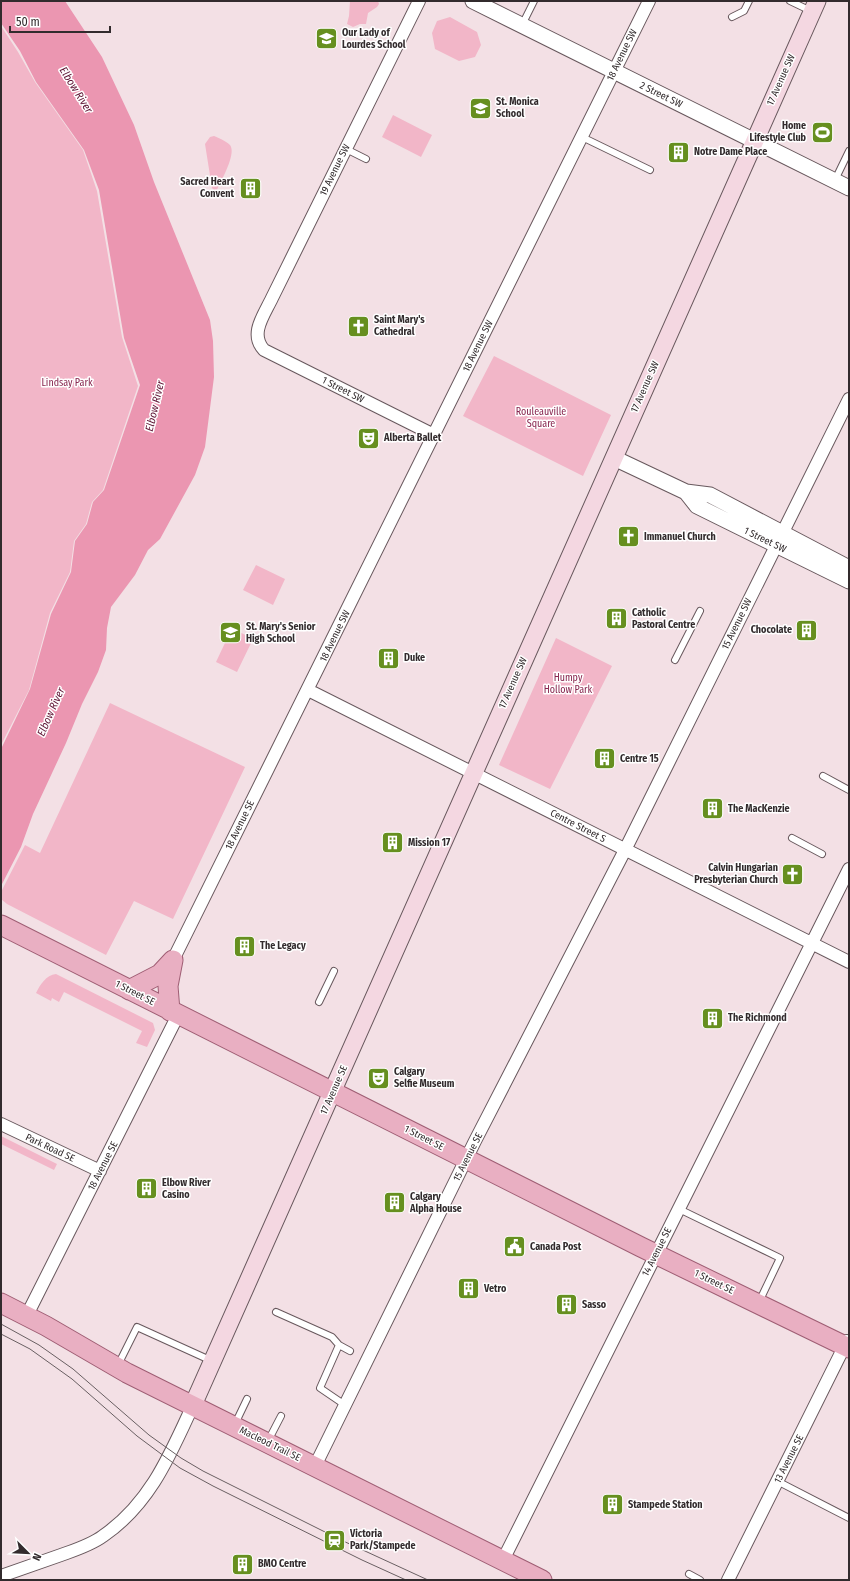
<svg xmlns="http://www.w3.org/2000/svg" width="850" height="1581" font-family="'Fira Sans Condensed',sans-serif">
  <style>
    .green { fill: #f2b6c8 }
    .water { fill: #eb96b1 }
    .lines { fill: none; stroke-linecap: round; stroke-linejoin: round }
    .service-casing { stroke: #68585d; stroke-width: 8 }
    .minor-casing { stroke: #68585d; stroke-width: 14 }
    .tertiary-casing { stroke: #68585d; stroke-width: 17 }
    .secondary-casing { stroke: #68585d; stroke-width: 19 }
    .primary-casing { stroke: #9f5e74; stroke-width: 21 }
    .service { stroke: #fff; stroke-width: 6 }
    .minor { stroke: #fff; stroke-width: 12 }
    .tertiary { stroke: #fff; stroke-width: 15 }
    .secondary { stroke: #f4d7e1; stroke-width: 17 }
    .primary { stroke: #e9afc2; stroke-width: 19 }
    .tram { stroke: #695f62; stroke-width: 1 }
    .labels { text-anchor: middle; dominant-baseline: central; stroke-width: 3; stroke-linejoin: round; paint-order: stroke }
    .poi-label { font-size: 10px; font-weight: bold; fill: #322b2d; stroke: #fff; text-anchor: start }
    .street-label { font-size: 10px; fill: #322b2d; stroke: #fff }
    .park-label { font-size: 10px; fill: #87254e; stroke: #fff }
    .water-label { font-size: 11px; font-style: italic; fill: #5d1333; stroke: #fff }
  </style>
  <rect width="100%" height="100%" fill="#f3e0e5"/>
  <path class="green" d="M350 1H378L379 4 377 7 368 13 366 24H360L353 27 347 24 349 16Z
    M450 17 477 32 481 45 475 57 459 61 435 49 432 33 437 21Z
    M1 26 18 52 35 82 83 150 97 191 122 337 138 386 103 490 92 502 86 524 74 541 70 572 50 613 29 690 1 745Z
    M393 115 432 135 421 157 382 137Z
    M214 136C219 138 226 141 230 145 237 154 220 182 216 192L212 188 205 144 210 137Z
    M494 356 611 415 583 476 463 416Z
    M256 565 285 579 273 605 243 590Z
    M232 628 253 639 237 672 216 662Z
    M556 638 612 666 550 789 499 765Z
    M110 703 245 767 173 919 134 901 106 955 7 904 1 899V892L25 845 40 853Z
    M56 974 153 1023 155 1030 147 1047 136 1043 142 1031 64 992 59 1002 52 998 51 1001 36 993C40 985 46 975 56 974Z
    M1 1136 57 1164 54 1170 1 1144Z"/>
  <path class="water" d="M1 1H65L102 57 134 125 154 182 210 320 213 341 214 377 205 447 195 475 160 539 148 550 135 575 111 607 107 628 106 650 98 672 82 704 66 743 33 814 21 847 1 886V749L30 689 51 614 71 572 75 541 87 524 93 502 104 490 140 385 124 338 99 190 84 150 36 82 20 51 1 23Z"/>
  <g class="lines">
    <defs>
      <path id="service" d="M790 1 811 11
        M732 17 744 11 749 1
        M522 25 534 1
        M582 137 650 170
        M346 149 366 159
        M835 180 849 151
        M675 660 700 611
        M823 776 849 790
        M792 838 822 854
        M319 1002 334 971
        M679 1209 780 1258 759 1302
        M276 1312 332 1337 339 1345 350 1351
        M339 1345 320 1388 345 1405
        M118 1365 137 1327 212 1361
        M235 1424 247 1399
        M268 1441 281 1416
        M777 1481 849 1518
        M689 1574 700 1580"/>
      <path id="minor" d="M419 1 272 298C264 315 249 334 264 350L434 435
        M308 690 849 962
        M173 960 649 1
        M1 1124 100 1171
        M27 1315 178 1015
        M315 1466 475 1141 625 850 849 399
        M503 1560 849 869
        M1 1576C21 1569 41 1562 61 1555 75 1550 91 1545 103 1536 150 1504 170 1455 193 1405
        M728 1580 847 1341"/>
      <path id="tertiary" d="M473 1 849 188
        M614 458 686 492 710 495 849 568
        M686 492 697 506 849 581"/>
      <path id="secondary" d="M193 1405 817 1"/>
      <path id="primary" d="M1 925 641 1247 849 1348
        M129 990 160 974 173 960
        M170 1011 168 986 173 960
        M1 1303 46 1326 127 1373 542 1580"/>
    </defs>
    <use href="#service" class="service-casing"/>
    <use href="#minor" class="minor-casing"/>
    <use href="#tertiary" class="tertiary-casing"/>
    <use href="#secondary" class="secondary-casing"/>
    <use href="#primary" class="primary-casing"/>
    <use href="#service" class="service"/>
    <use href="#minor" class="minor"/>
    <use href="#tertiary" class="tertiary"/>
    <use href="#secondary" class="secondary"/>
    <use href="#primary" class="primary"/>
    <path class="tram" d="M1 1324 39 1345 73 1369 149 1435 181 1458 203 1471 341 1540 428 1580
      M1 1334 30 1349 72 1379 137 1436 180 1468 213 1486 362 1560 406 1580"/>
  </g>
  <defs>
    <symbol id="school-square" viewBox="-11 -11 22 22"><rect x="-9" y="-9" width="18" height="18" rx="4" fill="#668f1f" stroke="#fff"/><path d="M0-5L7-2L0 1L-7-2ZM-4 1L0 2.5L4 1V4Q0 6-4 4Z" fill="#fff"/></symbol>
    <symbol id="stadium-square" viewBox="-11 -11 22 22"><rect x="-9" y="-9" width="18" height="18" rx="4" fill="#668f1f" stroke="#fff"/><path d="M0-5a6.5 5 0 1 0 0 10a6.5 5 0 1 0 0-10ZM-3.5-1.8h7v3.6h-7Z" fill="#fff"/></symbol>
    <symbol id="building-square" viewBox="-11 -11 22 22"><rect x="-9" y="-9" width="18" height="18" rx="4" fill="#668f1f" stroke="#fff"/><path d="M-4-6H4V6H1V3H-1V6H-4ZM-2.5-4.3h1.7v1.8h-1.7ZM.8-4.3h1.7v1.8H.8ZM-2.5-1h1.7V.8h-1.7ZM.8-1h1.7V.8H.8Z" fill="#fff"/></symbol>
    <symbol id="church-square" viewBox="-11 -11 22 22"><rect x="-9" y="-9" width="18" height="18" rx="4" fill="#668f1f" stroke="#fff"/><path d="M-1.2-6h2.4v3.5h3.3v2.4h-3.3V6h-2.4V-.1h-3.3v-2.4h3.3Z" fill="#fff"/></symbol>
    <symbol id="theatre-square" viewBox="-11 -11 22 22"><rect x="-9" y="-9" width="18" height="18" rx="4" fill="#668f1f" stroke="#fff"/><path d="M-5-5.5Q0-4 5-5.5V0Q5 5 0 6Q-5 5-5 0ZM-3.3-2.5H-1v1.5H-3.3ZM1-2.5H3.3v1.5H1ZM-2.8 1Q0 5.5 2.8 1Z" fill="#fff"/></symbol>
    <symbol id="civic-square" viewBox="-11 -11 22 22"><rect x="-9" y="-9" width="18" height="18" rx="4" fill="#668f1f" stroke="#fff"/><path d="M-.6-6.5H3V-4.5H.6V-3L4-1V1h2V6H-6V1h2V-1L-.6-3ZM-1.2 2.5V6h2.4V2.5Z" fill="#fff"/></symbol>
    <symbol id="station-square" viewBox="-11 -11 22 22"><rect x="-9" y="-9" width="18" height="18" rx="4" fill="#668f1f" stroke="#fff"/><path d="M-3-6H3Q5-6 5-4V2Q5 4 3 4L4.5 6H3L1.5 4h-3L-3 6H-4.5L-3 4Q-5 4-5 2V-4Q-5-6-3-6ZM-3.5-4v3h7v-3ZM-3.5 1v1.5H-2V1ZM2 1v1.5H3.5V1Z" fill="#fff"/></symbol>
  </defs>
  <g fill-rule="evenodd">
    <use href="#school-square" x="314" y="26" width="25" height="25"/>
    <use href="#school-square" x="468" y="96" width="25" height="25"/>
    <use href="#stadium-square" x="810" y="120" width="25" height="25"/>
    <use href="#building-square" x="666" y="140" width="25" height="25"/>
    <use href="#building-square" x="238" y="176" width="25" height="25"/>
    <use href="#church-square" x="346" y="314" width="25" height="25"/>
    <use href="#theatre-square" x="356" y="426" width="25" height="25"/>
    <use href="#church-square" x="616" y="524" width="25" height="25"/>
    <use href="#building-square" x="604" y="606" width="25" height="25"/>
    <use href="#building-square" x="794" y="618" width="25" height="25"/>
    <use href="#school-square" x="218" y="620" width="25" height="25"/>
    <use href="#building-square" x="376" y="646" width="25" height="25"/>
    <use href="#building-square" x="592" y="746" width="25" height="25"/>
    <use href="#building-square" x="700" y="796" width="25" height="25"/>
    <use href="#building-square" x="380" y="830" width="25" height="25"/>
    <use href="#church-square" x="780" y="862" width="25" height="25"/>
    <use href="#building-square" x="232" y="934" width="25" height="25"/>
    <use href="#building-square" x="700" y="1006" width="25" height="25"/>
    <use href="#theatre-square" x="366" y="1066" width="25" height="25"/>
    <use href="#building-square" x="134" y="1176" width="25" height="25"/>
    <use href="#building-square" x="382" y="1190" width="25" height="25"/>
    <use href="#civic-square" x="502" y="1234" width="25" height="25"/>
    <use href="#building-square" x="456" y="1276" width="25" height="25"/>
    <use href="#building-square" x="554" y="1292" width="25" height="25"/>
    <use href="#building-square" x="600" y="1492" width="25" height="25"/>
    <use href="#station-square" x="322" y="1528" width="25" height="25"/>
    <use href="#building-square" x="230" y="1552" width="25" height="25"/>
  </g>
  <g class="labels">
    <g class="poi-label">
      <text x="342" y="33">Our Lady of<tspan x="342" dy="12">Lourdes School</tspan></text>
      <text x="496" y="102">St. Monica<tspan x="496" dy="12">School</tspan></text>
      <text x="806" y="126" text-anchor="end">Home<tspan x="806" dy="12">Lifestyle Club</tspan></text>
      <text x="694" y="152">Notre Dame Place</text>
      <text x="234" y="182" text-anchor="end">Sacred Heart<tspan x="234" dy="12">Convent</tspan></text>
      <text x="374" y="320">Saint Mary's<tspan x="374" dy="12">Cathedral</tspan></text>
      <text x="384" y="438">Alberta Ballet</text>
      <text x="644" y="537">Immanuel Church</text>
      <text x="632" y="613">Catholic<tspan x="632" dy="12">Pastoral Centre</tspan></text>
      <text x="246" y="627">St. Mary's Senior<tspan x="246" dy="12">High School</tspan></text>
      <text x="792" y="630" text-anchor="end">Chocolate</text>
      <text x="404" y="658">Duke</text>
      <text x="620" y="759">Centre 15</text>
      <text x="728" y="809">The MacKenzie</text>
      <text x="408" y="843">Mission 17</text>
      <text x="778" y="868" text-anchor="end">Calvin Hungarian<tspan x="778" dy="12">Presbyterian Church</tspan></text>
      <text x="260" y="946">The Legacy</text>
      <text x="728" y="1018">The Richmond</text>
      <text x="394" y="1072">Calgary<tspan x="394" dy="12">Selfie Museum</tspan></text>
      <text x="162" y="1183">Elbow River<tspan x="162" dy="12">Casino</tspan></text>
      <text x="410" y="1197">Calgary<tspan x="410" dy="12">Alpha House</tspan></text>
      <text x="530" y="1247">Canada Post</text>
      <text x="484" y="1289">Vetro</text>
      <text x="582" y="1305">Sasso</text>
      <text x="628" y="1505">Stampede Station</text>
      <text x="350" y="1534">Victoria<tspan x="350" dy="12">Park/Stampede</tspan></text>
      <text x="258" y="1564">BMO Centre</text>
    </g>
    <g class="street-label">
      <text transform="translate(622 55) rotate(-64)">18 Avenue SW</text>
      <text transform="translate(781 80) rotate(-66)">17 Avenue SW</text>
      <text transform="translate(661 95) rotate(26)">2 Street SW</text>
      <text transform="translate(335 170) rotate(-64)">19 Avenue SW</text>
      <text transform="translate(478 346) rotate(-64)">18 Avenue SW</text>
      <text transform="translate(645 387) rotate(-66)">17 Avenue SW</text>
      <text transform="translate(343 390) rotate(27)">1 Street SW</text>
      <text transform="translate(765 540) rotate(26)">1 Street SW</text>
      <text transform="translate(737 624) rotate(-64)">15 Avenue SW</text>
      <text transform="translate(335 636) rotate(-64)">18 Avenue SW</text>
      <text transform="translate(513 683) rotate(-66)">17 Avenue SW</text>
      <text transform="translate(240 825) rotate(-64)">18 Avenue SE</text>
      <text transform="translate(578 826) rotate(27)">Centre Street S</text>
      <text transform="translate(135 993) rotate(27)">1 Street SE</text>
      <text transform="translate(334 1090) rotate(-66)">17 Avenue SE</text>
      <text transform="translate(424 1138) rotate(27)">1 Street SE</text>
      <text transform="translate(50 1148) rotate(25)">Park Road SE</text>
      <text transform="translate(468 1157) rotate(-63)">15 Avenue SE</text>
      <text transform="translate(103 1166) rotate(-63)">18 Avenue SE</text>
      <text transform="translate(657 1252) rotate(-63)">14 Avenue SE</text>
      <text transform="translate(714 1282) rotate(26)">1 Street SE</text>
      <text transform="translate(270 1444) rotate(26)">Macleod Trail SE</text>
      <text transform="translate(789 1459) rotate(-63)">13 Avenue SE</text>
    </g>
    <g class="park-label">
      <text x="67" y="383">Lindsay Park</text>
      <text x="541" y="412">Rouleauville<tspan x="541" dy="12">Square</tspan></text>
      <text x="568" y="678">Humpy<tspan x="568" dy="12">Hollow Park</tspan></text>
    </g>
    <g class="water-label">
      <text transform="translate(76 90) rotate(58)">Elbow River</text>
      <text transform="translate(155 406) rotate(-77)">Elbow River</text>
      <text transform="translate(51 712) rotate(-66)">Elbow River</text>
    </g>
  </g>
  <rect width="850" height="1581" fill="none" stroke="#322b2d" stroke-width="4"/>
  <g transform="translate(28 1553) rotate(114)" stroke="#ffffff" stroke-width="3" paint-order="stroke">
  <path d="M0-3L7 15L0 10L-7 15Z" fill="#322b2d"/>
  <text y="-6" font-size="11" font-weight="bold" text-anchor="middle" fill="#322b2d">N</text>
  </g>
  <path d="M10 26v6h100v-6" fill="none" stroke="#322b2d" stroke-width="2"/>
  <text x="16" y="26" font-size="12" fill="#322b2d" stroke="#ffffff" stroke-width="3" paint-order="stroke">50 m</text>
</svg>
